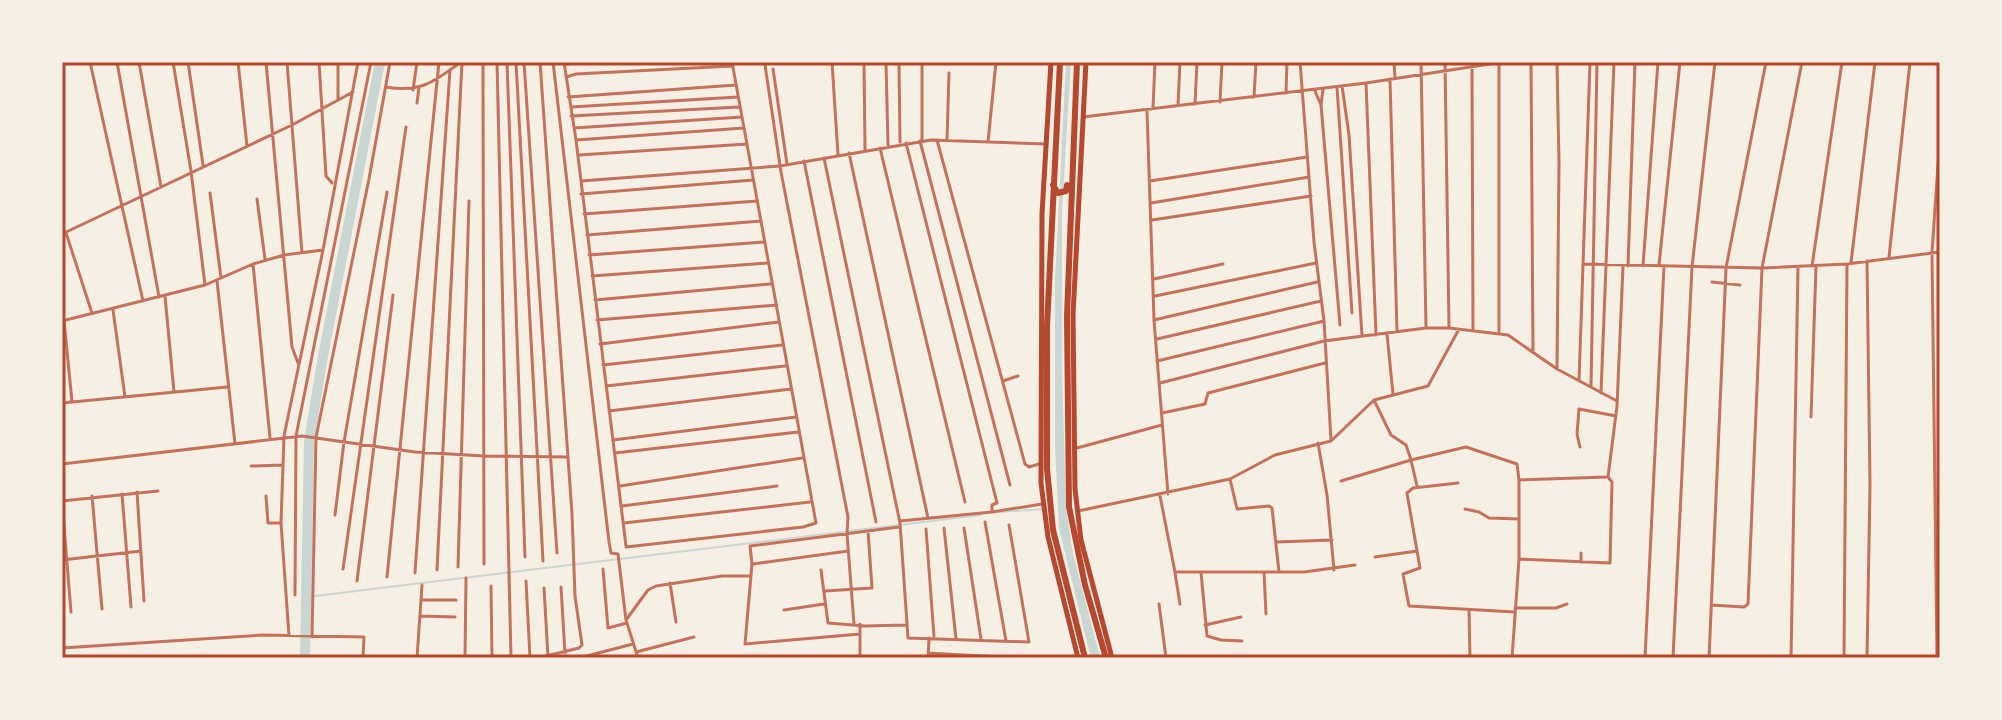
<svg xmlns="http://www.w3.org/2000/svg" width="2002" height="720" font-family="Helvetica,sans-serif">
  <style>
    .water { fill: #c9d6d2 }
    .lines { fill: none; stroke-linecap: round; stroke-linejoin: round }
    .stream { stroke: #c9d6d2; stroke-width: 2 }
    .river { stroke: #c9d6d2; stroke-width: 10 }
    .minor { stroke: #c5725c; stroke-width: 3 }
    .secondary { stroke: #b5482f; stroke-width: 5 }
    .trunk { stroke: #b5482f; stroke-width: 6 }
    .neatline { fill: none; stroke: #b5482f; stroke-width: 3 }
  </style>
  <rect width="100%" height="100%" fill="#f6efe4"/>
  <path class="water" d="M1066 62H1071L1062 212V368L1066 508 1073 554 1100 658H1091L1059 528 1055 445V281Z"/>
  <g class="lines">
    <path class="stream" d="M999 512 1045 509
      M307 597 981 515"/>
    <path class="river" d="M305 658 309 441 323 356 380 62"/>
    <path class="minor" d="M90 62 143 301
      M117 62 159 297
      M139 62 161 187
      M173 62 191 171 205 285
      M188 62 203 165
      M238 62 247 146
      M266 62 292 347 298 363
      M287 62 302 253
      M319 62 326 176 332 183
      M338 62V99
      M483 62 484 564
      M497 62 511 658
      M507 62 525 557
      M516 62 543 561
      M524 62 557 553
      M553 62 609 542 611 553 618 554 626 620 638 658
      M564 62 576 140 626 546
      M832 62 838 155
      M864 62 865 150
      M886 62 888 145
      M899 62 900 142
      M922 62V141
      M1300 62 1314 242 1324 321 1331 440
      M1394 62 1395 78
      M1421 62 1426 328
      M1445 62 1449 328
      M1531 62 1533 350
      M1499 63V331
      M564 64 604 62
      M765 65 781 172 848 517 847 534 854 624
      M1472 67 1473 331
      M773 69 787 164
      M566 77 576 74 732 66
      M1390 79 1397 331
      M1366 83 1376 335
      M1342 86 1349 135 1362 336
      M386 87C420 93 434 82 461 62
      M1337 87 1352 313
      M1323 89 1321 105 1340 325
      M413 90 417 62
      M1315 91 1321 105
      M1286 93 1287 62
      M568 97 736 85
      M1254 97 1256 62
      M1220 102 1222 62
      M417 103 419 87
      M1195 104 1197 62
      M1178 105 1180 62
      M571 107 738 97
      M1153 108 1155 62
      M1147 111 1154 320 1168 494
      M571 116 739 107
      M1083 117 1366 83 1503 62
      M574 128 742 117
      M576 140 744 128
      M937 140 1025 464 1029 467 1039 464
      M947 140 949 73
      M920 141 1010 485
      M988 142 996 62
      M906 143 997 503 992 505V512L1042 504
      M880 148 965 502
      M849 153 928 518
      M579 155 747 144
      M824 158 900 523 908 638 1029 642 1009 525
      M804 161 876 522
      M581 181 780 166 931 140 1046 144
      M1150 181 1307 157
      M210 193 221 278
      M581 194 753 180
      M257 199 265 259
      M1151 203 1309 177
      M584 214 757 201
      M1152 220 1311 196
      M66 233 92 313
      M62 234 292 125 353 92
      M587 235 761 221
      M589 255 764 242
      M1889 257 1910 62
      M1867 261 1870 485 1867 658
      M1851 263 1875 62
      M253 264 270 438
      M1584 264 1762 268 1847 264 1940 252
      M1659 265 1680 62
      M1628 266 1635 62
      M1643 266 1658 62
      M1812 266 1842 62
      M592 276 767 263
      M1154 279 1223 264
      M217 281 235 444
      M1712 282 1740 285
      M165 296 174 392
      M1155 296 1316 263
      M595 300 770 284
      M113 310 125 397
      M64 320 72 402
      M597 320 777 305
      M1154 320 1317 282
      M62 321 205 285 253 264 284 255 323 250
      M1387 334 1393 394
      M1157 339 1321 301
      M600 344 779 322
      M1157 361 1324 321
      M603 365 782 345
      M1557 369 1559 163 1557 62
      M1003 381 1018 376
      M1579 381 1590 62
      M1160 383 1324 341 1426 328H1449L1508 335 1557 369 1617 401
      M606 386 785 366
      M1591 386 1597 62
      M1601 393 1614 62
      M1374 400 1391 435 1406 445 1411 460 1466 447 1517 464 1519 480V559L1512 658
      M62 403 227 387
      M609 411 791 389
      M1162 413 1205 404 1208 393 1325 363
      M1811 417 1816 266
      M613 440 796 417
      M1318 443 1327 495 1334 570
      M1580 447 1577 434 1579 409 1616 416
      M1077 448 1162 425
      M615 453 798 432
      M62 464 302 436 415 452 484 456 568 457
      M251 466 282 465
      M1230 479 1237 509 1269 506 1272 508 1279 572
      M1519 480 1607 477
      M1341 481 1411 460 1417 486
      M1458 483 1413 488 1407 493 1420 568 1403 574 1409 606 1515 612
      M620 486 802 458
      M137 492 144 601
      M122 494 131 607
      M92 496 102 609
      M266 496 268 523H280
      M1160 496 1175 572H1304L1355 565
      M62 501 71 612
      M62 501 158 491
      M622 506 777 486
      M1465 509 1479 512 1489 518 1519 519
      M1078 511 1230 479 1275 455 1331 441 1374 400 1428 386 1459 329
      M335 515 344 442 387 192
      M900 521 992 512
      M985 522 1006 641
      M624 523 810 502
      M944 528 956 639
      M964 528 981 639
      M926 529 934 636
      M1277 542 1332 540
      M626 547 803 527 816 523 732 62
      M1375 557 1417 551
      M1519 559 1610 563 1612 482 1608 477 1617 406 1623 267
      M62 560 141 551
      M1581 562V553
      M753 564 848 551
      M458 567 469 201
      M343 569 406 127
      M603 569 608 628 627 623
      M437 570 462 62
      M821 570 828 623 865 626 906 625
      M1201 572 1207 636 1221 640 1242 641
      M1264 572 1266 614
      M415 573 450 70
      M1175 573 1180 604
      M387 577 439 62
      M357 581 393 295
      M526 581 530 658
      M670 583 676 622
      M491 586 492 658
      M561 587 565 653
      M544 588 548 657
      M825 591 872 588 868 531
      M295 595 296 436 371 62
      M422 600H456
      M1159 604 1166 658
      M1711 605 1744 607 1748 604 1762 268 1802 62
      M1515 608H1556L1567 604
      M784 610 824 604
      M1469 610 1470 658
      M420 616 455 617
      M626 620 648 590 656 586 722 576H751
      M1205 625 1241 617
      M860 634 745 644 752 564 750 546 899 527
      M289 636 281 523 284 436 323 250 358 62
      M312 637 316 437 369 179 390 62
      M62 648 262 635 364 637 363 658
      M636 652 694 637
      M928 653 1020 658
      M417 658 422 585
      M465 658 466 578
      M538 658 579 648 582 645 575 596 572 514 540 62
      M579 658 633 644
      M860 658V624
      M928 658 929 638
      M1645 658 1664 266
      M1673 658 1692 267 1715 62
      M1709 658 1726 268 1766 62
      M1791 658 1798 267
      M1844 658 1847 264
      M1937 658 1932 253 1940 135"/>
    <path class="secondary" d="M1051 62 1042 214 1041 483 1048 537 1078 658
      M1086 62 1073 315 1075 489 1081 540 1112 658"/>
    <path class="trunk" d="M1060 62 1047 326V469L1053 530 1085 658
      M1077 62 1067 316 1069 507 1085 585 1106 658
      M1053 185 1058 193 1066 191 1067 185"/>
  </g>
  <rect width="2002" height="720" fill="none" stroke="#f6efe4" stroke-width="128"/>
  <rect x="64" y="64" width="1874" height="592" class="neatline"/>
</svg>
